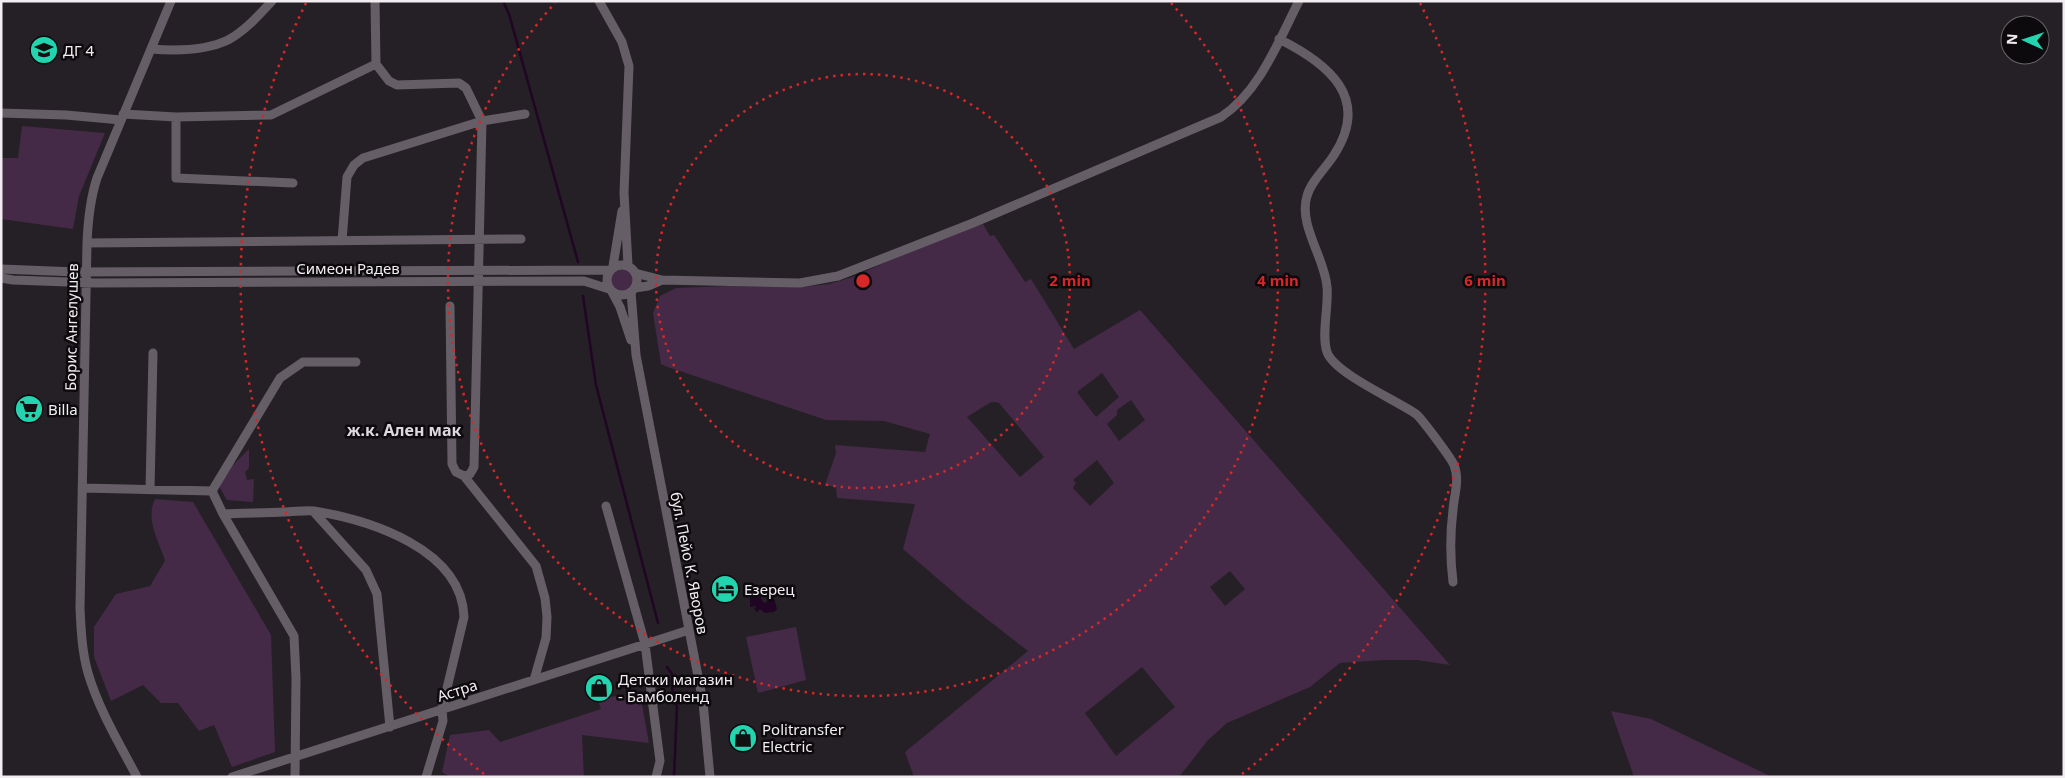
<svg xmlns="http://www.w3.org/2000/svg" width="2065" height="778" font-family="'Noto Sans',sans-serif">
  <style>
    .green { fill: #442a46; fill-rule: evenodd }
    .water { fill: #210524 }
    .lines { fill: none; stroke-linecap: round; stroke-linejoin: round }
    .stream { stroke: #210524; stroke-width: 2.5 }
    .minor { stroke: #655e66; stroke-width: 9 }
    .ring { fill: none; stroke: #d62828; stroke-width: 2.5; stroke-dasharray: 2.5 5 }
    .labels { text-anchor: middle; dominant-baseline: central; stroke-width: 5; stroke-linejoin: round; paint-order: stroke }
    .poi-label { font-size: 15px; fill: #f1edf1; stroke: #0d0a0d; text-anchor: start }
    .street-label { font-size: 15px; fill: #f1edf1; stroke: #0d0a0d }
    .neighbourhood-label { font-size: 16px; font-weight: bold; fill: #dfd7df; stroke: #0d0a0d }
    .centre { fill: #d62828; stroke: #0d0a0d; stroke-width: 2.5 }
    .ring-label { font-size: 15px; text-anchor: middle; font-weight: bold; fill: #d62828; stroke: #0d0a0d; stroke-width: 5; stroke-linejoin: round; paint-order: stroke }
  </style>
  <rect width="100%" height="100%" fill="#252026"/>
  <path class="green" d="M22 126 105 133 79 196 73 229 1 219V158H18Z
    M983 224 990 236 994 235 1025 282 1031 279 1074 349 1140 310 1450 665 1417 660H1384L1340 663 1310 687 1227 723 1208 740 1179 777H914L905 752 1028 651 965 602 903 549 915 504 837 498 836 487 825 485 836 453 835 445 925 452 930 434 884 421 826 420 665 366 661 364 653 313 660 296 676 288 729 286 802 287 829 284 853 277 904 254ZM1102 373 1119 397 1096 417 1077 392ZM1131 400 1145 420 1119 441 1107 424 1117 415V410ZM991 402H996L999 403 1044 457 1020 477 967 417ZM1097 460 1114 483 1090 506 1073 488 1076 483 1073 480ZM1230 571 1245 589 1225 606 1210 587ZM1142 667 1175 707 1116 756 1085 713Z
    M609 280a12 12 0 1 1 24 0a12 12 0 1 1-24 0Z
    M249 449V468L245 472 247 480 254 479 253 502 227 500 219 486 231 467Z
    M155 499 193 502 271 635 275 752 232 767 214 725 199 731 178 703H161L143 685 111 701 94 657V627L116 594 150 586 165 561C159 541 145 520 155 499Z
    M796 627 806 680 758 693 746 637Z
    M640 694 649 743 582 735 584 777H450L442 772 450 735 489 730 500 742 601 709 597 698Z
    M1611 711 1651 719 1772 777H1634Z"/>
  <path class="water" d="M761 595V599L764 603 769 601 770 597 774 598 777 609 774 612 765 613 760 609 757 612 754 609 757 606 750 607V598Z"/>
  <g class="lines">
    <path class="stream" d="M503 1 509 14 578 262
      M583 296 596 385 658 623
      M667 667 672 674V688L677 707 674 777"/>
    <path class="minor" d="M375 1 376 64 389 81 397 85 459 83 466 88 482 121 474 467 470 474 464 476 456 472 452 464 450 306
      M599 1 622 42 629 66 624 193 628 265
      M1279 39C1329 64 1371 98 1334 155 1326 168 1311 181 1307 196 1298 225 1325 258 1327 287 1329 305 1321 335 1327 352 1334 373 1396 400 1416 414 1422 419 1451 458 1454 465 1460 480 1454 495 1453 510 1450 534 1450 558 1453 582
      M151 49C176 51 205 51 228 40 245 31 259 15 272 1
      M1 113 66 115 121 120
      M123 114 176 117 271 115 376 64
      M176 117V178L293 183
      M342 241 347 177 354 165 363 158 482 121 525 114
      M87 243 521 239
      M607 280a15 15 0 1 1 30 0a15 15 0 1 1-30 0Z
      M613 266 622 211
      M1 269 76 272 610 270
      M635 273 662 280 800 283 838 276 973 223 1221 117C1260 91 1278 42 1299 1
      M1 278 13 280 95 283 584 281 609 289
      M635 288 648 286 662 280
      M612 292 620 307 631 340
      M631 292 636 355 703 702 710 777
      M464 476 536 566 545 598 547 617 546 638 534 680
      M82 488 212 491
      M150 490 153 353
      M212 491 223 514 294 636 296 678 295 777
      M212 491 280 378 303 362H356
      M606 506 645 644 660 761 656 777
      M313 511 366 570 377 594 390 727
      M223 514C243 513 264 513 284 512 294 512 305 510 314 511 370 520 462 549 464 617L442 709 443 721 426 777
      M137 777C119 743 99 710 88 673 82 652 81 630 80 608L87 243C88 220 90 199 97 178L171 1
      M232 777 689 630"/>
  </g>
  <g class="ring">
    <circle cx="863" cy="281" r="207"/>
    <path d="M1171 3A415 415 0 1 1 555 3"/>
    <path d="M484 774A622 622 0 0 1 306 3M1420 3A622 622 0 0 1 1242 774"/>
  </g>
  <defs>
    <symbol id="school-disc" viewBox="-11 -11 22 22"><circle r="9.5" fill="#23d5af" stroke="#0d0a0d"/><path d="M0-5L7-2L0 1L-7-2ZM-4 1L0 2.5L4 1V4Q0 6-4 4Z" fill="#111"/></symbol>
    <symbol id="supermarket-disc" viewBox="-11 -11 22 22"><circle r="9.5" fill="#23d5af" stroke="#0d0a0d"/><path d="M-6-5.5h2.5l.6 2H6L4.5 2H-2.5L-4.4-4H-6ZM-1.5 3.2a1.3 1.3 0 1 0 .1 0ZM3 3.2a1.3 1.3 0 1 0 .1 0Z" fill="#111"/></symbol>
    <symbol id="hotel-disc" viewBox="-11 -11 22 22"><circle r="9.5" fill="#23d5af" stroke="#0d0a0d"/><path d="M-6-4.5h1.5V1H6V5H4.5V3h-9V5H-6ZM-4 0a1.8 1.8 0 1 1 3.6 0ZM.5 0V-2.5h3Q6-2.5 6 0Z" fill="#111"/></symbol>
    <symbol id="shop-disc" viewBox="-11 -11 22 22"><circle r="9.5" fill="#23d5af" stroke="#0d0a0d"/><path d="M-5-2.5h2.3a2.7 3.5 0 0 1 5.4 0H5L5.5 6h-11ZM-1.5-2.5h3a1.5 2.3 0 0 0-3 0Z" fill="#111"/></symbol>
  </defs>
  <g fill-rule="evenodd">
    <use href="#school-disc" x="28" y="34" width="32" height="32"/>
    <use href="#supermarket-disc" x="13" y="393" width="32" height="32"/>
    <use href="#hotel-disc" x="709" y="573" width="32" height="32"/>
    <use href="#shop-disc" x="583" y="672" width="32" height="32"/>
    <use href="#shop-disc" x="727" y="722" width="32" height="32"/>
  </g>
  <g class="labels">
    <g class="poi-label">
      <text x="63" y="50">ДГ 4</text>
      <text x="48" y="409">Billa</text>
      <text x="744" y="589">Езерец</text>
      <text x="618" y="679">Детски магазин<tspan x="618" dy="17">- Бамболенд</tspan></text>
      <text x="762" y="729">Politransfer<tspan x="762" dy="17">Electric</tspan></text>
    </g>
    <g class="street-label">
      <text x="348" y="268">Симеон Радев</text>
      <text transform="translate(71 327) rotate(-89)">Борис Ангелушев</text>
      <text transform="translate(690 563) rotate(79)">бул. Пейо К. Яворов</text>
      <text transform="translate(457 690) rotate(-18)">Астра</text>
    </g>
    <g class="neighbourhood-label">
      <text x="404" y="430">ж.к. Ален мак</text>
    </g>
  </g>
  <circle cx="863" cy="281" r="8" class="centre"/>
  <g class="ring-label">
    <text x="1070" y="286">2 min</text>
    <text x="1278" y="286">4 min</text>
    <text x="1485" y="286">6 min</text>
  </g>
  <rect width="2065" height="778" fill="none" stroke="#f1edf1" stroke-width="5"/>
  <g transform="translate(2025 40) rotate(273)"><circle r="24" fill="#0d0a0d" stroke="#686568"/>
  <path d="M0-4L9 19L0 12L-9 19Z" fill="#23d5af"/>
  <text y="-8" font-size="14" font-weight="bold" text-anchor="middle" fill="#f1edf1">N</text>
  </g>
</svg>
